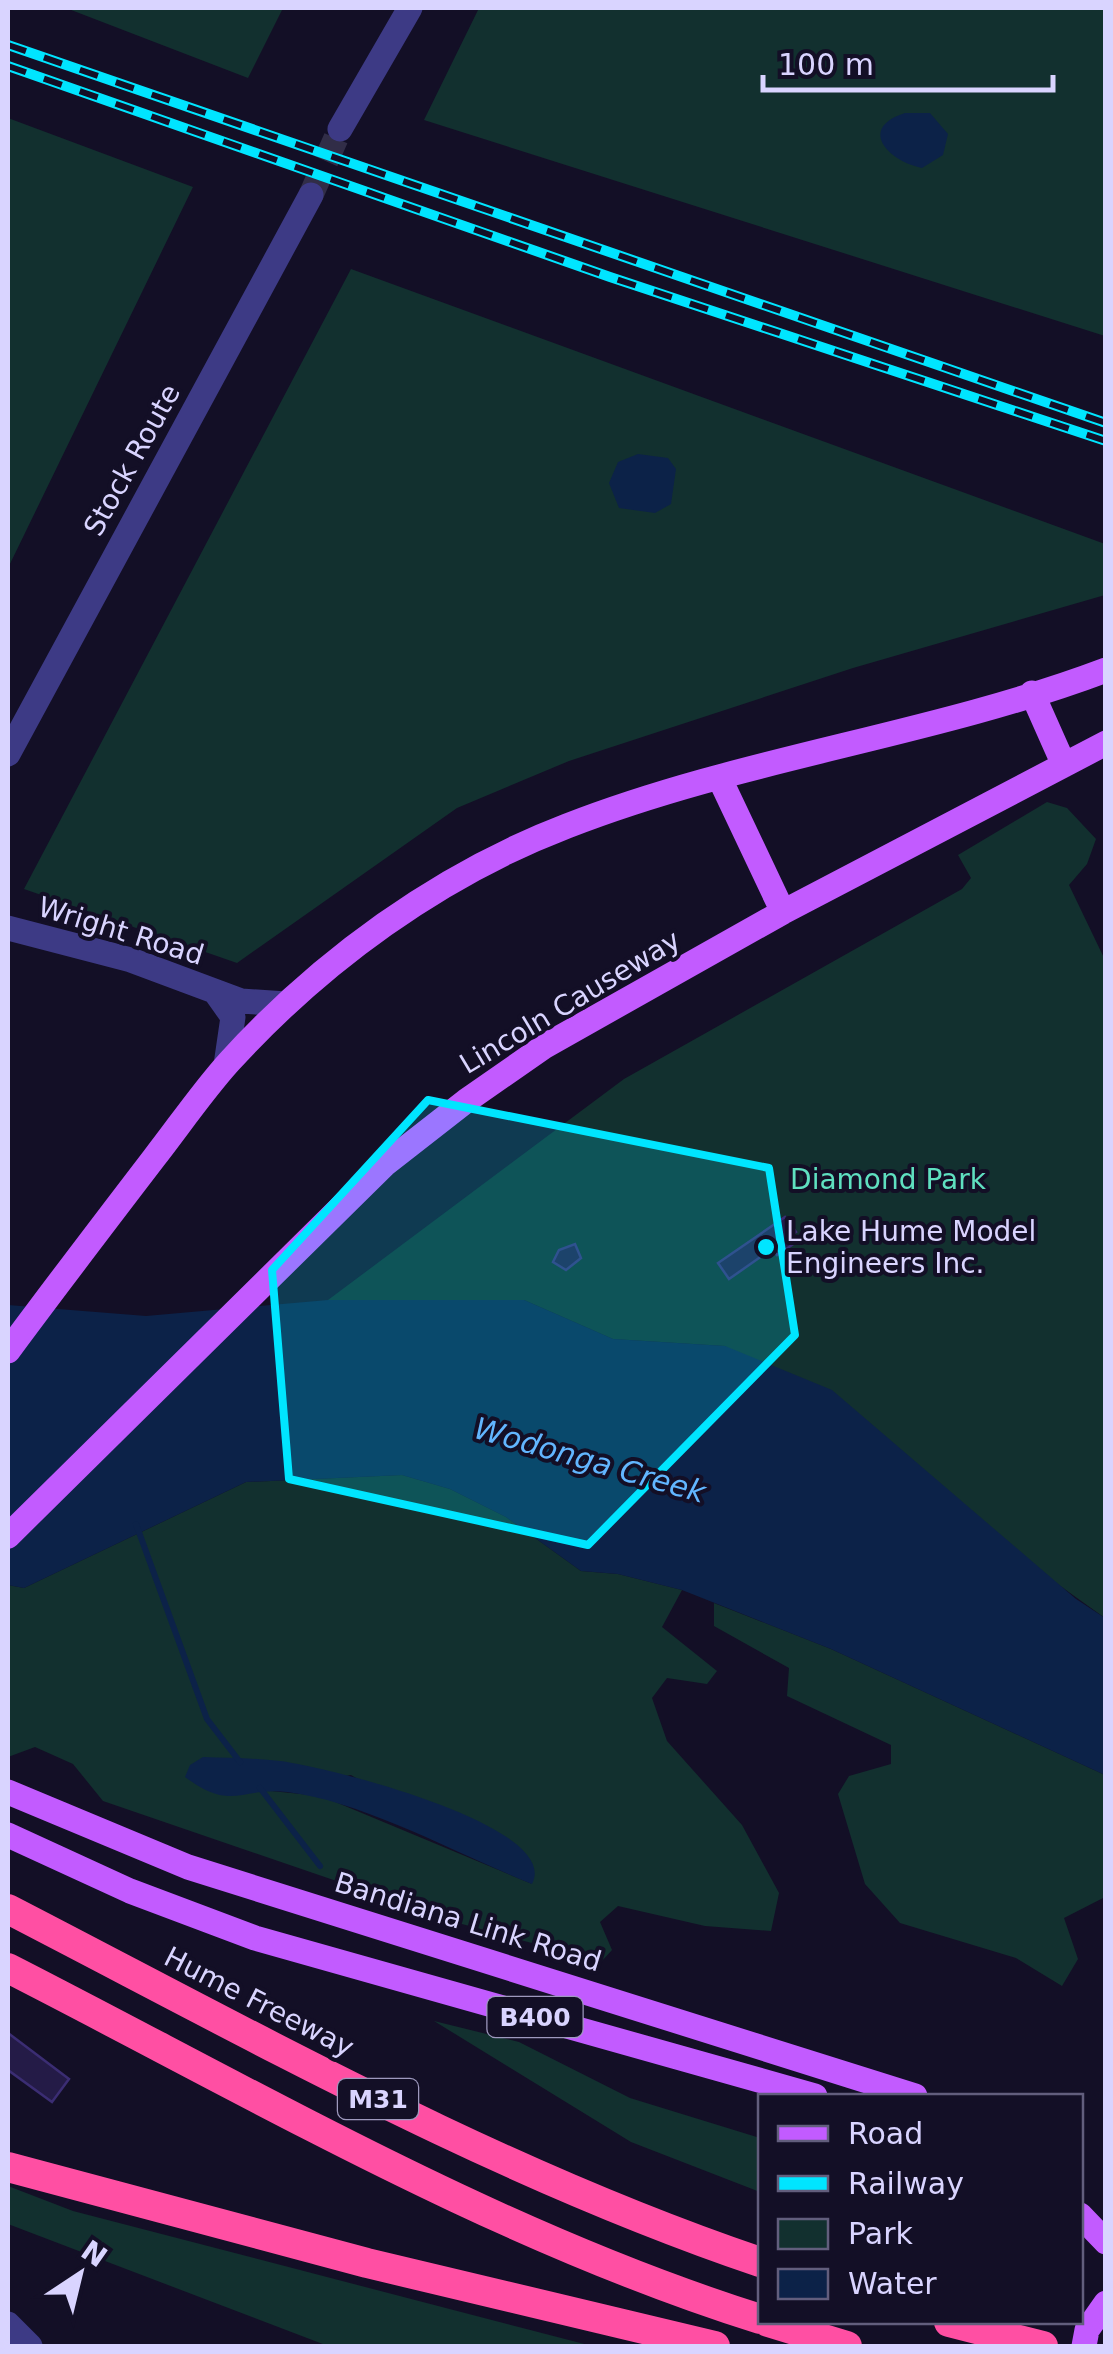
<svg xmlns="http://www.w3.org/2000/svg" width="1113" height="2354" font-family="'DejaVu Sans',sans-serif">
  <style>
    .green { fill: #12302f; fill-rule: evenodd }
    .water { fill: #0c2248 }
    .lines { fill: none; stroke-linecap: round; stroke-linejoin: round }
    .stream { stroke: #0c2248; stroke-width: 6 }
    .building { fill: #241b47; stroke: #3b2d73; stroke-width: 2.5 }
    .minor-tunnel { stroke: #312d47; stroke-width: 25; stroke-dasharray: 25 12; stroke-linecap: butt }
    .minor { stroke: #3d3a85; stroke-width: 25 }
    .major { stroke: #c25bff; stroke-width: 25 }
    .highway { stroke: #ff4fa3; stroke-width: 30 }
    .rail-casing { stroke: #00e5ff; stroke-width: 10 }
    .rail { stroke: #130f26; stroke-width: 6; stroke-dasharray: 19; stroke-linecap: butt }
    .marked { fill: #00e5ff; fill-opacity: 0.2; stroke: #00e5ff; stroke-width: 8; stroke-linejoin: round }
    .poi-dot { fill: #00e5ff; stroke: #130f26; stroke-width: 4 }
    .labels { text-anchor: middle; dominant-baseline: central; stroke-width: 8; stroke-linejoin: round; paint-order: stroke }
    .shield { fill: #130f26; stroke: #9e99be; stroke-width: 2.5 }
    .shield-label { font-size: 25px; font-weight: bold; fill: #d9d4ff }
    .street-label { font-size: 28px; fill: #d9d4ff; stroke: #130f26 }
    .park-label { font-size: 28px; fill: #5fe0c0; stroke: #130f26 }
    .poi-label { font-size: 28px; fill: #d9d4ff; stroke: #130f26; text-anchor: start }
    .water-label { font-size: 30px; font-style: italic; fill: #62b6ff; stroke: #130f26 }
  </style>
  <rect width="100%" height="100%" fill="#130f26"/>
  <path class="green" d="M66 8H283L248 78Z
    M479 8H1105V336L424 120Z
    M8 118 193 187 8 568Z
    M351 269 1105 544V595L853 668 569 761 457 808 237 963 24 889Z
    M1047 802 1067 808 1096 839 1087 864 1069 885 1105 960V1618L725 1346 613 1339 524 1300H328L624 1079 962 889 971 878 958 855Z
    M402 1475 450 1489 506 1517 581 1571 618 1574 682 1590 662 1627 717 1671 707 1684 667 1678 652 1698 667 1741 742 1825 779 1893 771 1931 705 1926 618 1906 600 1922 612 1950 601 1962 462 1924 103 1801 73 1764 35 1747 8 1757V1585L24 1588 246 1482ZM351 1775 532 1884 321 1796 271 1791Z
    M714 1603 831 1649 1105 1775V1897L1064 1918 1078 1959 1062 1986 1016 1958 900 1923 865 1884 838 1794 849 1776 891 1764V1745L787 1696 789 1668 714 1626Z
    M434 2021 519 2042 630 2098 760 2138V2192L631 2142Z
    M8 2186 73 2211 592 2346H328L8 2224Z"/>
  <path class="water" d="M905 113H930L948 134 943 155 922 168C888 161 857 128 905 113Z
    M638 454 668 458 676 469 671 504 655 513 619 508 609 483 618 462Z
    M328 1300H524L613 1339 725 1346 832 1390 1076 1599 1105 1618V1775L831 1649 682 1590 618 1574 581 1571 506 1517 450 1489 402 1475 246 1482 24 1588 8 1585V1305L146 1316Z
    M203 1757C229 1758 255 1758 280 1761 323 1766 563 1825 532 1884 459 1855 363 1801 287 1792 240 1787 232 1812 185 1777L190 1765Z"/>
  <g class="lines">
    <path class="stream" d="M136 1524 207 1719 240 1762
      M260 1788 320 1866"/>
  </g>
  <path class="building" d="M785 1217 796 1232 787 1238 792 1245 777 1255 772 1249 729 1279 718 1263Z
    M575 1244 581 1258 566 1270 553 1262 559 1250Z
    M8 2033 69 2079 52 2102 8 2070Z"/>
  <g class="lines">
    <path class="minor-tunnel" d="M311 195 340 129"/>
    <path class="minor" d="M340 129 410 8
      M8 754 311 195
      M8 928 131 960 241 1001 286 1004
      M216 993 233 1017 226 1065
      M8 2324 30 2346"/>
    <path class="major" d="M1032 693 1064 765
      M719 777 783 912
      M8 1351C56 1286 105 1222 154 1158 179 1126 202 1092 229 1062 321 961 439 875 567 826 741 758 931 736 1106 670
      M8 1536 384 1165 466 1101 545 1046 783 912 1106 743
      M8 1792 188 1867 915 2096
      M8 1835 130 1891 255 1938 815 2096
      M1080 2215 1106 2242
      M1084 2346 1087 2330 1106 2303"/>
    <path class="highway" d="M8 1909C254 2036 497 2173 760 2262
      M8 1968C253 2093 496 2236 760 2319
      M8 2167 367 2263 715 2346
      M768 2322 847 2346
      M949 2322 1043 2346"/>
    <defs>
      <path id="rail" d="M8 45 1106 423
        M8 66 610 277 1106 441"/>
    </defs>
    <use href="#rail" class="rail-casing"/>
    <use href="#rail" class="rail"/>
  </g>
  <path class="marked" d="M428 1100 769 1168 795 1335 588 1545 289 1479 272 1270Z"/>
  <circle class="poi-dot" cx="766" cy="1247" r="10"/>
  <g class="labels">
    <g class="shield">
      <rect x="487.5" y="1997" width="95" height="40" rx="8"/>
      <rect x="338" y="2079" width="80" height="40" rx="8"/>
    </g>
    <g class="shield-label">
      <text x="535" y="2017">B400</text>
      <text x="378" y="2099">M31</text>
    </g>
    <g class="street-label">
      <text transform="translate(132 460) rotate(-61)">Stock Route</text>
      <text transform="translate(121 931) rotate(17)">Wright Road</text>
      <text transform="translate(570 1002) rotate(-31)">Lincoln Causeway</text>
      <text transform="translate(468 1922) rotate(17)">Bandiana Link Road</text>
      <text transform="translate(259 2002) rotate(27)">Hume Freeway</text>
    </g>
    <g class="park-label">
      <text x="888" y="1179">Diamond Park</text>
    </g>
    <g class="poi-label">
      <text x="786" y="1231">Lake Hume Model<tspan x="786" dy="32">Engineers Inc.</tspan></text>
    </g>
    <g class="water-label">
      <text transform="translate(590 1460) rotate(16)">Wodonga Creek</text>
    </g>
  </g>
  <rect width="1113" height="2354" fill="none" stroke="#d9d4ff" stroke-width="20"/>
  <rect x="758" y="2094" width="325" height="230" fill="#130f26" stroke="#625e7d" stroke-width="2.5"/>
  <rect x="778" y="2126" width="50" height="15" fill="#c25bff" stroke="#625e7d" stroke-width="2.5"/>
  <text x="848" y="2144" font-size="30" fill="#d9d4ff">Road</text>
  <rect x="778" y="2176" width="50" height="15" fill="#00e5ff" stroke="#625e7d" stroke-width="2.5"/>
  <text x="848" y="2194" font-size="30" fill="#d9d4ff">Railway</text>
  <rect x="778" y="2219" width="50" height="30" fill="#12302f" stroke="#625e7d" stroke-width="2.5"/>
  <text x="848" y="2244" font-size="30" fill="#d9d4ff">Park</text>
  <rect x="778" y="2269" width="50" height="30" fill="#0c2248" stroke="#625e7d" stroke-width="2.5"/>
  <text x="848" y="2294" font-size="30" fill="#d9d4ff">Water</text>
  <g transform="translate(80 2274) rotate(35)" stroke="#130f26" stroke-width="8" paint-order="stroke">
  <path d="M0-8L18 38L0 25L-18 38Z" fill="#d9d4ff"/>
  <text y="-15" font-size="28" font-weight="bold" text-anchor="middle" fill="#d9d4ff">N</text>
  </g>
  <path d="M763 75v15h290v-15" fill="none" stroke="#d9d4ff" stroke-width="5"/>
  <text x="778" y="75" font-size="30" fill="#d9d4ff" stroke="#130f26" stroke-width="8" paint-order="stroke">100 m</text>
</svg>
